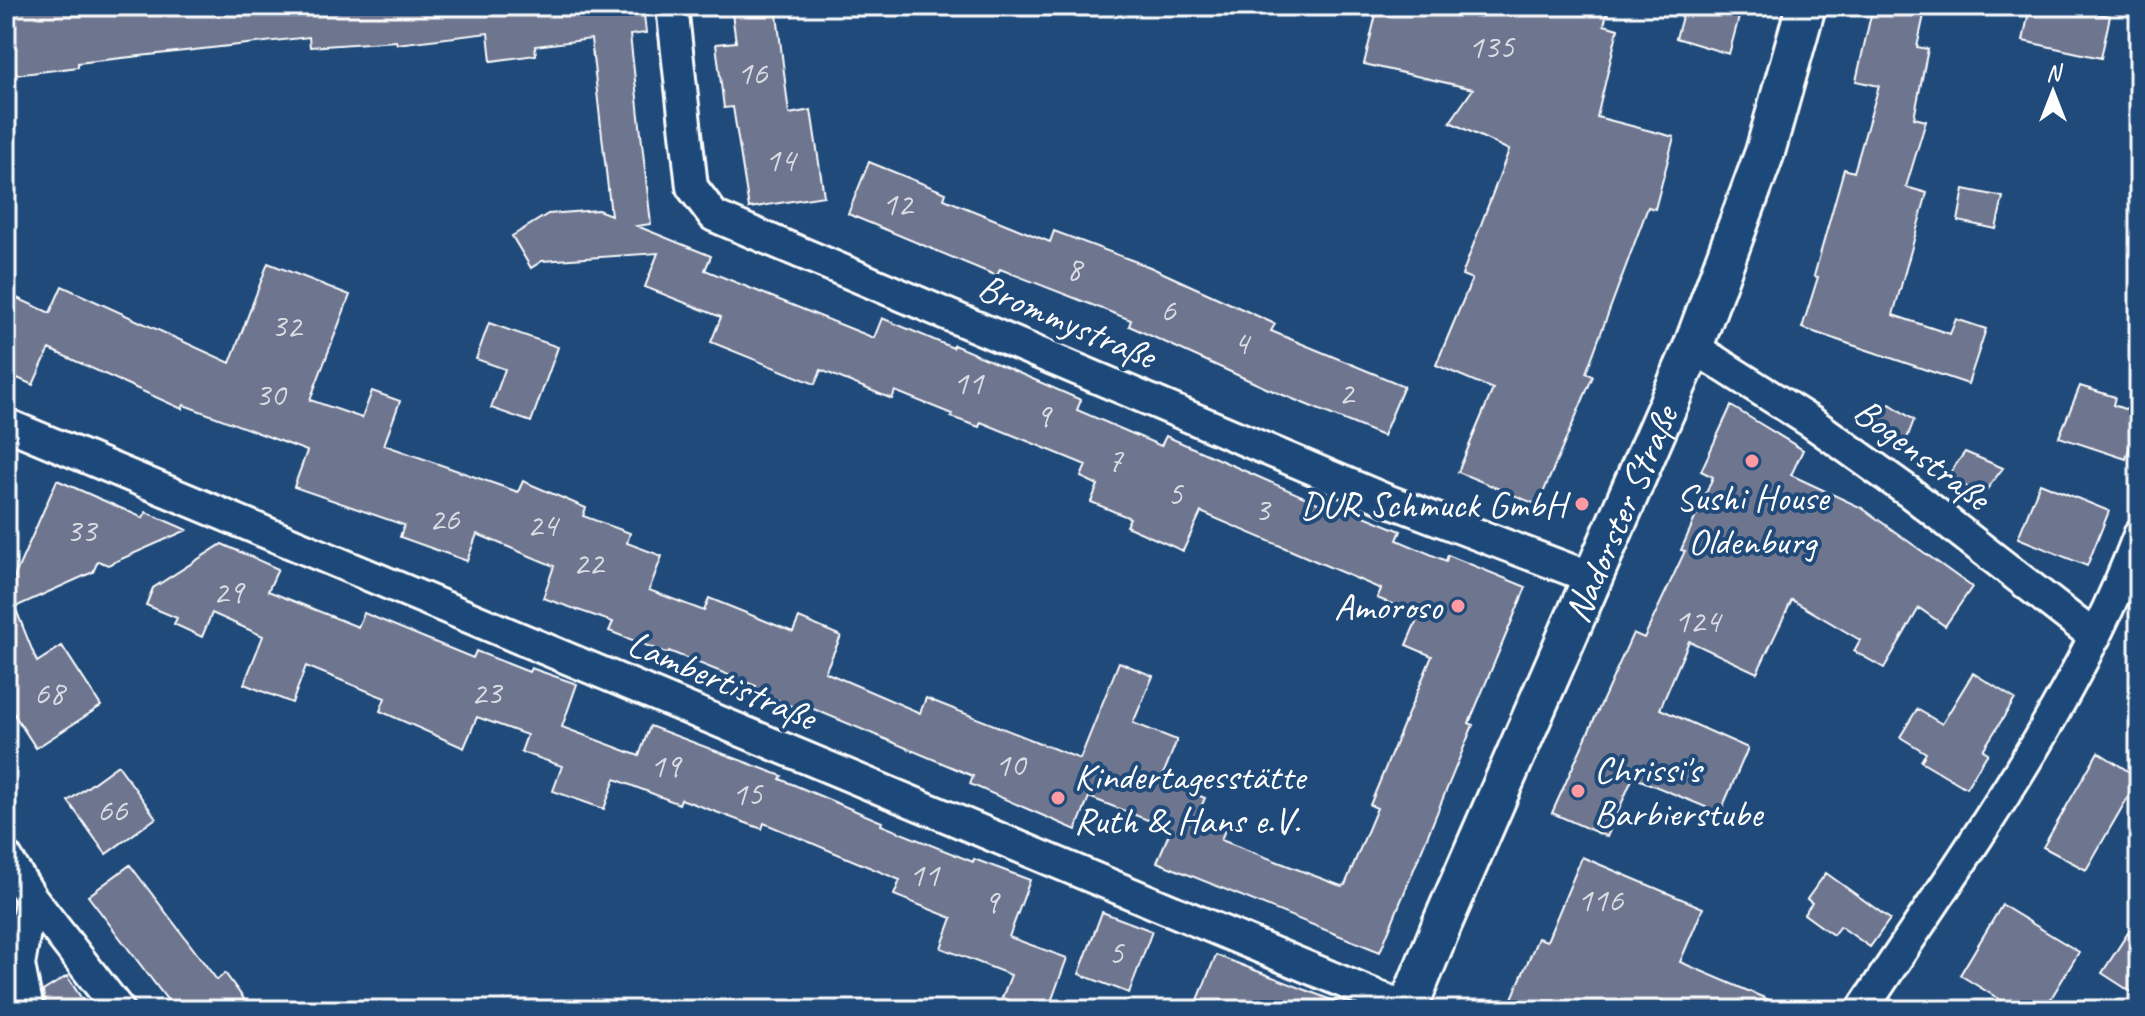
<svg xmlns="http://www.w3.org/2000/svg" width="2145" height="1016" font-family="Caveat,sans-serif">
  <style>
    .building { fill: #6d748f; stroke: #fff; stroke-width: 2 }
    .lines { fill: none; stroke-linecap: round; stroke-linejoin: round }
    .minor-casing { stroke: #fff; stroke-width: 36 }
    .tertiary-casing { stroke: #fff; stroke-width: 44 }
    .minor { stroke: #1f4a7a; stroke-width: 30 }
    .tertiary { stroke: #1f4a7a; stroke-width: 38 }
    .poi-dot { fill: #ff9aa2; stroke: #1f4a7a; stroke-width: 3 }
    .labels { text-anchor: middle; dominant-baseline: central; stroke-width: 8; stroke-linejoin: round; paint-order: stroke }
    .number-label { font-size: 34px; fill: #dadce3 }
    .street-label { font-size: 38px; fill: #fff; stroke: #1f4a7a }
    .poi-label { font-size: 38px; fill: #fff; stroke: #1f4a7a; text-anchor: end }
  </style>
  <rect width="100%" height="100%" fill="#1f4a7a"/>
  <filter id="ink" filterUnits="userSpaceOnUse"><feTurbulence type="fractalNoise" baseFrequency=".0125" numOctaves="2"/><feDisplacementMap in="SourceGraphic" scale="16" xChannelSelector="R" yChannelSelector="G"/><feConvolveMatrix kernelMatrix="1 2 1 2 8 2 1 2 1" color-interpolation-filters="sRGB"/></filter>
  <g filter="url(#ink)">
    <path class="building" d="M8 6H643L646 33 630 35 651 224 637 226 711 256 705 270 874 338 882 318 953 348 954 345 1081 400 1077 410 1161 446 1166 436 1338 512 1340 506 1401 531 1397 540 1446 561 1448 555 1526 587 1469 723 1473 725 1380 952 1157 862 1171 829 1089 797 1076 830 970 784 973 776 809 707 807 713 754 690 756 686 669 651 668 654 609 631 613 622 543 598 554 566 477 534 467 561 400 537 404 525 294 487 307 451 184 405 182 409 49 349 33 385 6 373V293L50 313 62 286 230 363 268 263 350 295 310 400 362 418 372 391 400 401 384 445 518 492 523 481 586 508 583 516 630 533 627 543 662 556 649 590 704 611 709 598 793 632 799 618 841 636 825 672 920 713 926 698 1080 759 1119 662 1153 676 1133 723 1177 740 1161 780 1205 798 1198 814 1227 825 1221 840 1341 886 1345 885 1377 808 1370 805 1432 656 1406 645 1419 615 1377 598 1381 589 1201 512 1183 551 1126 526 1130 518 1091 502 1098 485 1081 477 1086 465 981 422 979 427 951 417 952 414 895 391 892 399 821 370 815 384 711 342 721 317 645 287 658 253 542 261 531 268 512 236 548 214 598 210 611 215 591 39 535 46 536 55 491 61 488 33 397 44 396 41 310 47 309 37 78 63V67L16 75Z
      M731 6H776L789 114 811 110 824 196 749 208 733 107 724 108 716 44 736 42Z
      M1378 6H1609L1604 25 1618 29 1597 117 1674 137 1655 209 1648 207 1586 373 1593 376 1538 505 1458 472 1493 389 1436 365 1472 279 1462 275 1509 150 1450 122 1473 89 1364 64Z
      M1685 6H1742L1729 54 1676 38Z
      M1873 6H1926L1917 47 1928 49 1914 118 1926 121 1906 187 1927 193 1893 315 1950 334 1956 319 1986 329 1968 384 1802 328 1818 277 1814 276 1844 169 1854 172 1879 86 1856 81Z
      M2030 6H2062L2110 16 2101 58 2023 41Z
      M869 162 946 193 944 199 1050 242 1054 231 1150 267 1275 324 1271 331 1404 386 1383 436 1266 388 1129 326 1131 320 1000 269 997 276 848 214Z
      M1964 189 2003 197 1996 229 1958 221Z
      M489 323 558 347 531 422 491 408 505 369 476 359Z
      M2080 386 2115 397 2113 405 2139 414 2126 459 2059 437Z
      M1890 404 1914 420 1903 449 1873 428Z
      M1731 406 1803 450 1791 475 1862 508 1972 587 1945 626 1919 608 1884 668 1854 651 1860 640 1792 600 1757 673 1689 641 1660 709 1748 748 1720 813 1633 777 1607 837 1552 813 1633 633 1644 638 1685 551 1681 550 1713 477 1701 471Z
      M1965 452 2003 468 1981 497 1949 474Z
      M57 480 143 518 146 512 187 530 108 565 98 561 93 572 15 607 37 662 62 646 101 706 36 748 6 702V588L8 591Z
      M2040 483 2109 511 2087 566 2018 538Z
      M222 544 278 569 268 591 358 627 364 613 473 658 476 651 529 672 531 668 577 684 562 727 639 756 650 726 782 776 780 779 882 822 881 825 973 862 974 859 1030 880 1009 937 1067 958 1048 1010H1035L1002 998 1011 975 941 948 952 918 894 895 900 880 764 823 762 829 681 799 679 804 615 779 604 809 553 791 562 766 521 752 527 735 477 717 464 748 380 711 385 698 306 666 292 703 244 684 263 636 212 613 202 637 174 624 177 618 146 605 153 588Z
      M1973 673 2015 699 1983 750 1988 753 1966 788 1921 761 1926 753 1900 737 1917 709 1942 724Z
      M2098 752 2139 778 2086 870 2043 847Z
      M118 765 156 818 106 854 68 801Z
      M1582 857 1703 908 1680 962 1793 1010H1507L1538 938 1547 941Z
      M130 865 217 980 225 973 252 1010H175L88 896Z
      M1826 873 1890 919 1870 947 1840 926 1833 935 1804 914 1812 903 1807 899Z
      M2002 905 2079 952 2044 1010H2017L1960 975Z
      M1102 912 1152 931 1129 993 1079 974Z
      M2139 916V997L2102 973Z
      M1216 955 1352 1008 1351 1010H1224L1198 1000Z
      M67 976 89 1010H46L43 991Z"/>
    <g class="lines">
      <defs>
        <path id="minor" d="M672 6 692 187 714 216 1384 499 1592 578
          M1693 347 1811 422 1909 492 2095 637
          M6 424 1408 1009
          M6 857 31 897 119 1010
          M28 1010 19 965 31 897
          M1862 1010C1963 857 2074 707 2139 535"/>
        <g id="tertiary">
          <path id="s1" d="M1407 1010 1442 924 1693 347 1765 152 1806 6"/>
        </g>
      </defs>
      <use href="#minor" class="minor-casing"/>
      <use href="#tertiary" class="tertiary-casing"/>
      <use href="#minor" class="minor"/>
      <use href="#tertiary" class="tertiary"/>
    </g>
  </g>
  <g class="poi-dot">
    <circle cx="1752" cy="461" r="8"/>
    <circle cx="1582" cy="504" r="8"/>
    <circle cx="1458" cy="606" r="8"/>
    <circle cx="1578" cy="791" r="8"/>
    <circle cx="1058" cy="798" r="8"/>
  </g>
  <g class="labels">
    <g class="number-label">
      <text x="1491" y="46">135</text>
      <text x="752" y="72">16</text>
      <text x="780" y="159">14</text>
      <text x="897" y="203">12</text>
      <text x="1074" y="268">8</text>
      <text x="1168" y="309">6</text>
      <text x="286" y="325">32</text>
      <text x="1241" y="342">4</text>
      <text x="968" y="382">11</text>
      <text x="1346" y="392">2</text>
      <text x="270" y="394">30</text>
      <text x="1043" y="415">9</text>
      <text x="1115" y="459">7</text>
      <text x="1175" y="493">5</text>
      <text x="1262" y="509">3</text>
      <text x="444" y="518">26</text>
      <text x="542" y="524">24</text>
      <text x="81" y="530">33</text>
      <text x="588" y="562">22</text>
      <text x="228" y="591">29</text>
      <text x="1697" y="620">124</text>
      <text x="49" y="692">68</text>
      <text x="486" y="692">23</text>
      <text x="1010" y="764">10</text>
      <text x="665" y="765">19</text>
      <text x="747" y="793">15</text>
      <text x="112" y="809">66</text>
      <text x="924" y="874">11</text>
      <text x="1600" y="899">116</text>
      <text x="991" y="901">9</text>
      <text x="1116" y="952">5</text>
    </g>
    <g class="street-label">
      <text transform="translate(1067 321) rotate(23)">Brommystraße</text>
      <text transform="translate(1922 454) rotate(37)">Bogenstraße</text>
      <text stroke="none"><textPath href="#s1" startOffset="540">Nadorster Straße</textPath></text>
      <text transform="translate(722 680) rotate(23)">Lambertistraße</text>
    </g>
    <g class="poi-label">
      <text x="1752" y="497" text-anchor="middle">Sushi House<tspan x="1752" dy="44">Oldenburg</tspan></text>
      <text x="1566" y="504">DUR Schmuck GmbH</text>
      <text x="1442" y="606">Amoroso</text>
      <text x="1594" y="769" text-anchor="start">Chrissi's<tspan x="1594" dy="44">Barbierstube</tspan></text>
      <text x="1074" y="776" text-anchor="start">Kindertagesstätte<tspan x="1074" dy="44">Ruth &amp; Hans e.V.</tspan></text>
    </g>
  </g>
  <rect width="2145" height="1016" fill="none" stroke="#1f4a7a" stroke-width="32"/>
  <rect x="16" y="16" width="2113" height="984" fill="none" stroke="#fff" stroke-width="3" filter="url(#ink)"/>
  <g transform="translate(2053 92)" stroke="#1f4a7a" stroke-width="6" paint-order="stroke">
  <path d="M0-6L14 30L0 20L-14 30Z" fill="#ffffff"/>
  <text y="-12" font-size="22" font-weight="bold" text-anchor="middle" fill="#ffffff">N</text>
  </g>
</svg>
